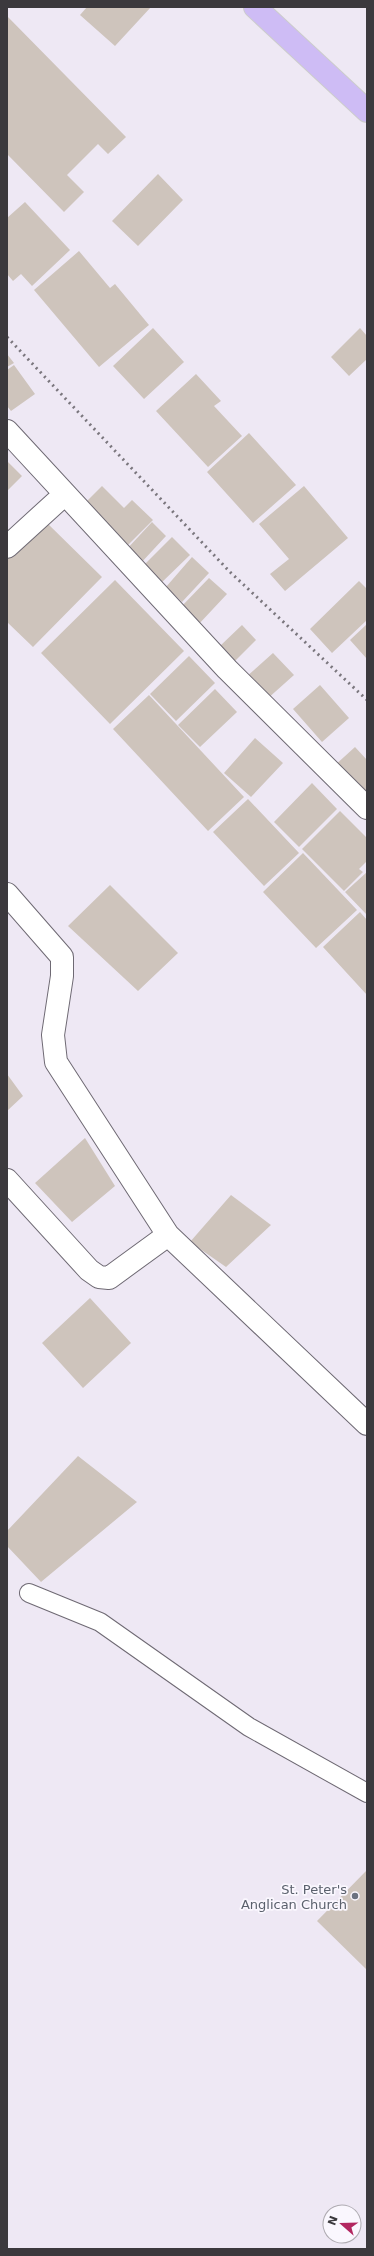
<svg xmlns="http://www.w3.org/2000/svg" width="374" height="2256" font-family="'DejaVu Sans',sans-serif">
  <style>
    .building { fill: #cec4bc }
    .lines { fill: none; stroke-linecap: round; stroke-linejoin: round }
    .service-casing { stroke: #6e6973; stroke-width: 20 }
    .minor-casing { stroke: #6e6973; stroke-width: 24 }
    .primary-casing { stroke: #cccccd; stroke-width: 24 }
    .service { stroke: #fff; stroke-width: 18 }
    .minor { stroke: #fff; stroke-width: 22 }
    .primary { stroke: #cebcf5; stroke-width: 22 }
    .rail { stroke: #7a767d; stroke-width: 3; stroke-dasharray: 2 4; stroke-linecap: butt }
    .worship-dot { fill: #6b7280; stroke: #faf7fe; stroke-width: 1.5 }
    .labels { text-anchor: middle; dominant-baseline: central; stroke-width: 3.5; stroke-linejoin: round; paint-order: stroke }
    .worship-label { font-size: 13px; fill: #5b616d; stroke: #faf7fe; text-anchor: end }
  </style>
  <rect width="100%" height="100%" fill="#eee8f4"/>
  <path class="building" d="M87 7H151L115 46 80 15Z
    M7 16 126 137 108 154 98 144 67 175 84 192 64 212 7 154Z
    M158 174 183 200 138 246 112 221Z
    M25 202 70 250 32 286 21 274 13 281 7 274V218Z
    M79 251 110 288 115 284 149 325 99 367 34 290Z
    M153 328 184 362 144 399 113 366Z
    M360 328 367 336V359L349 376 331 357Z
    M7 354 14 363 7 367Z
    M14 365 35 394 11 411 7 406V370Z
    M196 374 221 401 214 406 242 436 208 467 156 411Z
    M249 433 296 485 253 523 207 472Z
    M7 461 22 476 7 491Z
    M102 486 124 508 132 500 153 520 126 547 84 504Z
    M304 486 348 538 285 591 270 574 289 559 259 524Z
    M45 521 102 577 33 647 7 622V559Z
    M152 522 166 536 140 564 126 550Z
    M172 537 190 555 158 586 141 568Z
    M192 557 209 573 182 602 166 587Z
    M209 578 227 594 198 625 180 608Z
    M115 580 184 651 110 724 41 653Z
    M359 581 367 589V620L332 653 310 629Z
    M367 624V659L350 640Z
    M242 625 256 640 235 661 220 646Z
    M273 653 294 675 266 700 245 678Z
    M189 656 215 683 176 721 150 694Z
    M320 685 349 718 322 742 293 709Z
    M215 689 237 712 200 747 178 725Z
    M149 695 244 797 208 831 113 729Z
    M255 738 283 763 251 797 224 773Z
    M355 747 367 760V805L333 767Z
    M312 783 337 809 299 847 274 822Z
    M248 799 299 853 264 886 213 832Z
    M340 811 367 838V861L359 869 363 872 344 891 302 849Z
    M303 853 357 910 316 948 263 892Z
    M367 872V915L345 892Z
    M110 885 178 953 138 991 68 926Z
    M360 912 367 920V995L323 947Z
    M7 1074 23 1096 7 1111Z
    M85 1138 115 1186 72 1222 35 1183Z
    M231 1195 271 1225 226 1267 190 1242Z
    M90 1298 131 1343 83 1388 42 1343Z
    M78 1456 137 1502 41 1582 7 1546V1531Z
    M367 1870V1970L317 1921Z"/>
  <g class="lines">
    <defs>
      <path id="service" d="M29 1593 100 1622 249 1727 367 1793"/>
      <path id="minor" d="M7 431 227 669 367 808
        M7 547 65 494
        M7 894 62 957V976L53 1035 56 1062 168 1235 367 1424
        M7 1180 89 1270 99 1277 109 1278 168 1235"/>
      <path id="primary" d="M255 7 367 111"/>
    </defs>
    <use href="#service" class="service-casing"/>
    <use href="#minor" class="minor-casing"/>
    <use href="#primary" class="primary-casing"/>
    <use href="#service" class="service"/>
    <use href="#minor" class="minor"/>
    <use href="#primary" class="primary"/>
    <path class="rail" d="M7 337 230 572 367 700"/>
  </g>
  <circle class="worship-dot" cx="355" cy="1896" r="4"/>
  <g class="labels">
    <g class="worship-label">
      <text x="347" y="1889">St. Peter's<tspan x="347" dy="15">Anglican Church</tspan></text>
    </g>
  </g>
  <rect width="374" height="2256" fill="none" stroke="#3b393d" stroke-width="16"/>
  <g transform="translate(342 2224) rotate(290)"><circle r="19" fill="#faf7fe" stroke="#aeabb1"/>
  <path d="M0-3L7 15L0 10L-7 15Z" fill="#b22660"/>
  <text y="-6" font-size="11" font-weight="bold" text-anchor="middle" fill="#3b393d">N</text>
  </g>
</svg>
